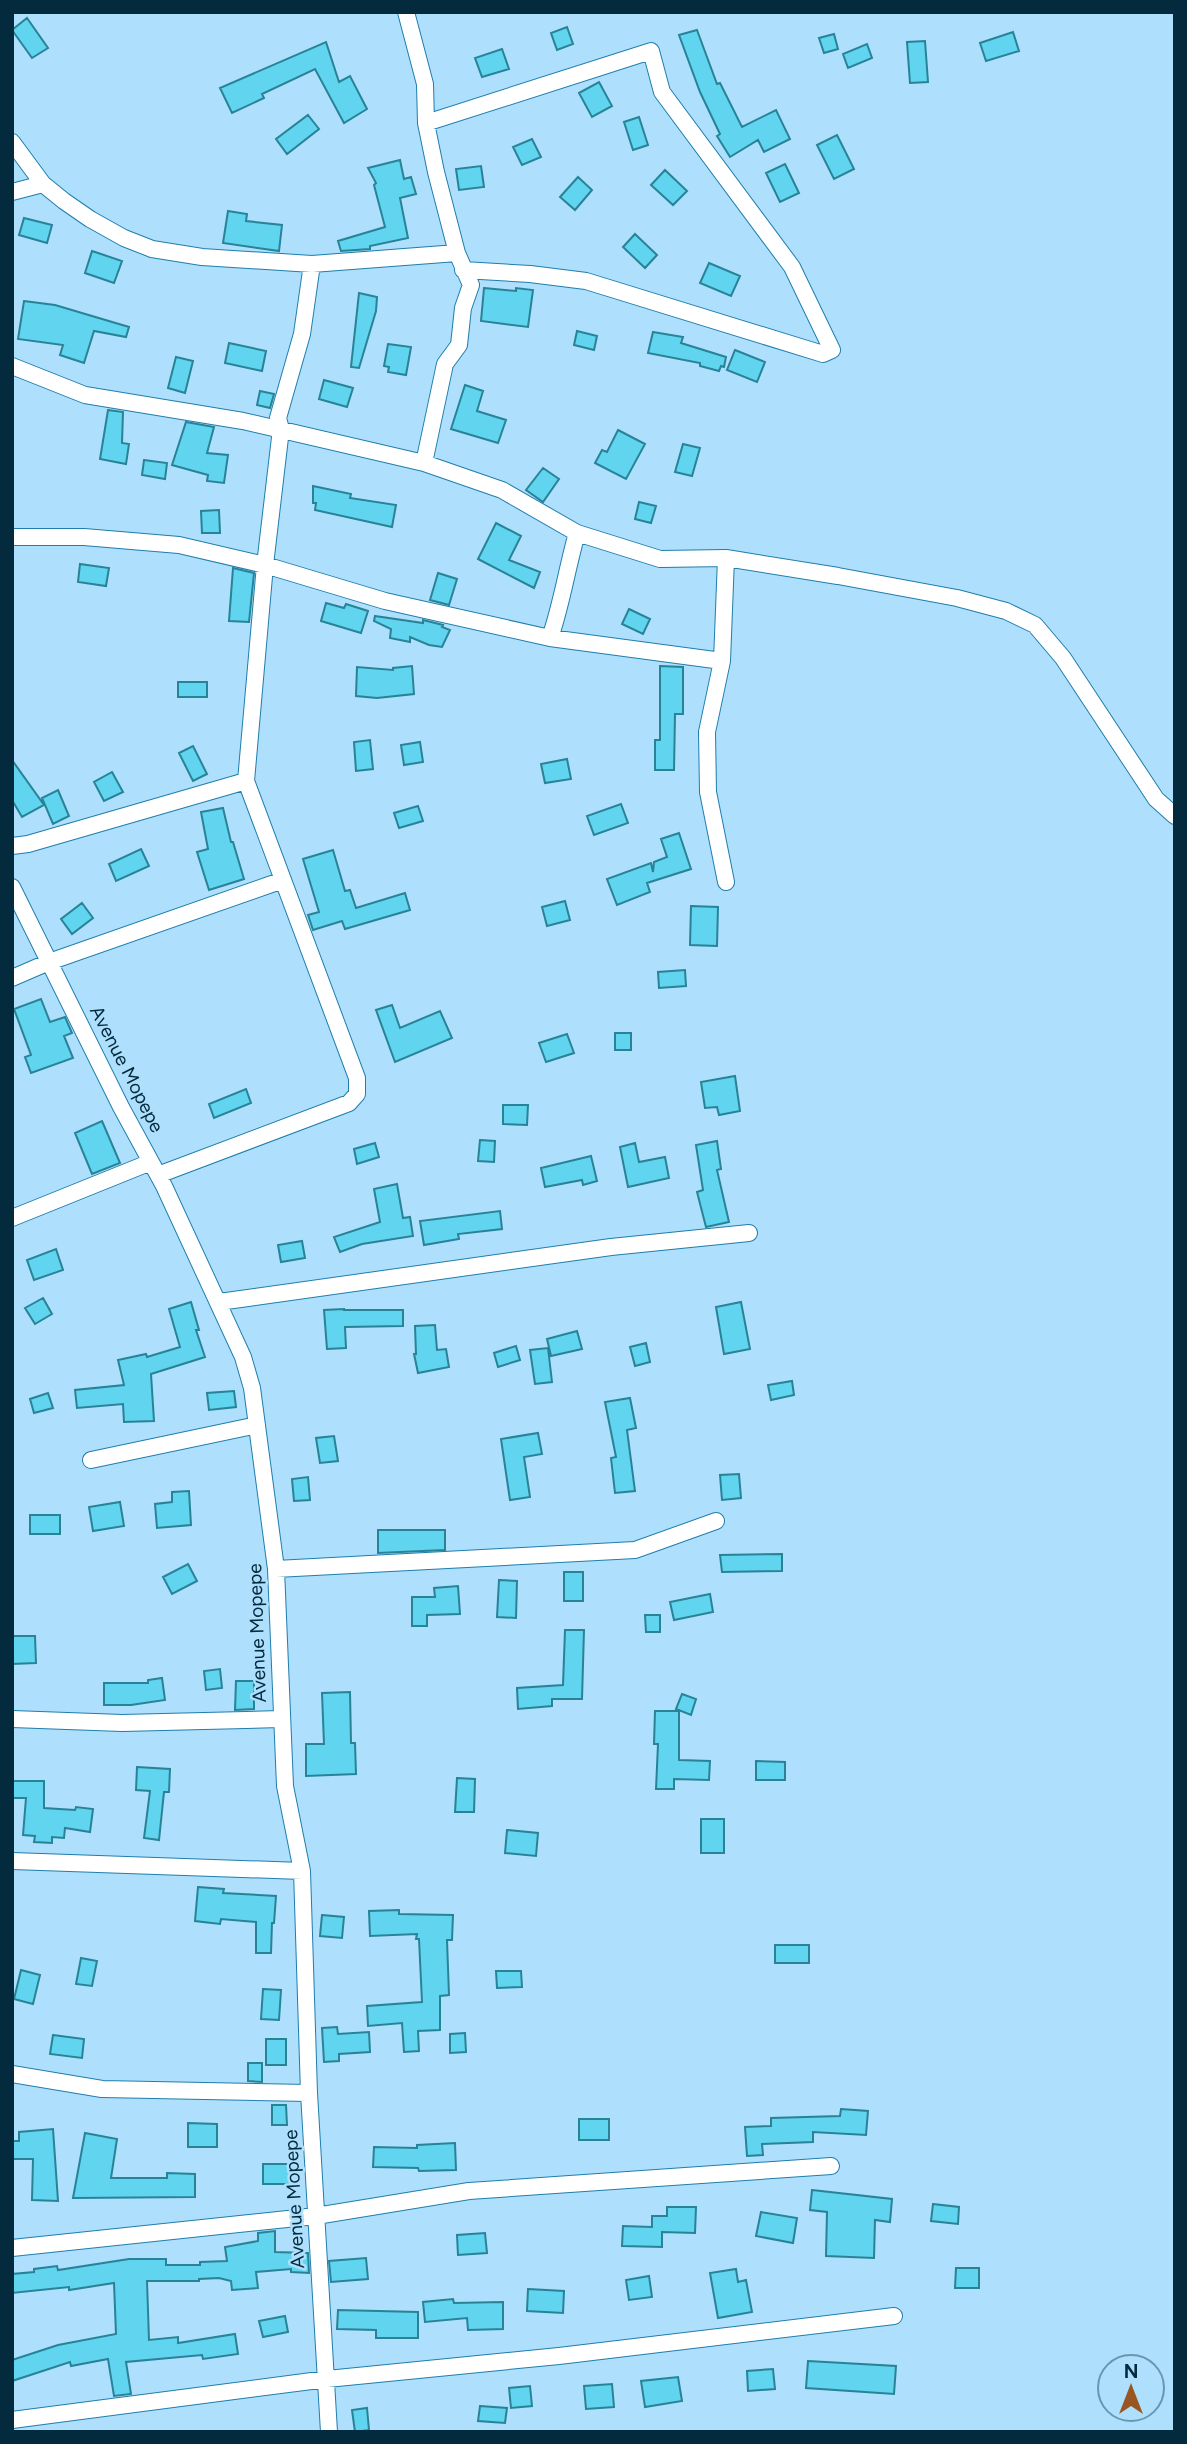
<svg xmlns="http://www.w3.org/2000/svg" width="1187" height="2444" font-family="Figtree,sans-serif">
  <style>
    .building { fill: #61d4ef; stroke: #288397; stroke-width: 2 }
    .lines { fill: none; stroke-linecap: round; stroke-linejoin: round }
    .minor-casing { stroke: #1f7eac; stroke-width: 18 }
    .minor { stroke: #fff; stroke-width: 16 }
    .labels { text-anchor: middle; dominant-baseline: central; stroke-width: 5; stroke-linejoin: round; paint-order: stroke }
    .street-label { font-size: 19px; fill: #032a3d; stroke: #aedffd }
  </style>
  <rect width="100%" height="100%" fill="#aedffd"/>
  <path class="building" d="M27 18 48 48 32 58 12 30Z
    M567 27 573 44 557 50 551 33Z
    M697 30 717 84 720 83 742 127 776 110 790 139 764 152 758 140 730 157 717 136 720 134 700 92 679 35Z
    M1013 32 1019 51 986 61 980 43Z
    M834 34 838 49 824 53 819 38Z
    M925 41 928 82 910 83 907 42Z
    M326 42 339 82 350 76 367 109 344 123 315 69 262 94 264 98 232 113 220 88Z
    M867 44 872 58 848 68 843 54Z
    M502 49 509 69 482 77 475 58Z
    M599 82 612 106 592 117 579 93Z
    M308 115 319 129 287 154 276 139Z
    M639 117 648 145 633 150 624 122Z
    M837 135 854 169 834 179 817 145Z
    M532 139 541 157 522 165 513 147Z
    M400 160 404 179 411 177 416 194 400 198 408 238 370 246V249L341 251 338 241 385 227 374 185 376 183 368 168Z
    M785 164 799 193 780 202 766 173Z
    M481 166 484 187 459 190 456 169Z
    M665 170 687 191 673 205 651 185Z
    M578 177 592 190 575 210 560 197Z
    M228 211 247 214 246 221 282 225 279 251 223 243Z
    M24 218 52 225 47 243 19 235Z
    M635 234 657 255 645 268 623 247Z
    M92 251 122 261 114 283 85 273Z
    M709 263 740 276 731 296 700 283Z
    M484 288 516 291V288L533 290 528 327 481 321Z
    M359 293 377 297 376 311 359 368 351 367Z
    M24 301 55 305 129 327 126 337 94 331 84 363 60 355 63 345 18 339Z
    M577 331 597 336 594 350 574 345Z
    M653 332 683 337 681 343 726 357 724 367 721 366 719 371 700 366V363L648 353Z
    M229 343 266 351 262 371 225 363Z
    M388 344 411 347 406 375 388 372 389 367 384 366Z
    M735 350 765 362 757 382 727 370Z
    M176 357 193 361 185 393 168 388Z
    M324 380 353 388 347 407 319 399Z
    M465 385 483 391 477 411 506 420 498 443 451 429Z
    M260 391 274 394 270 408 257 405Z
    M108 410 123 412 122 443 129 444 126 464 100 459Z
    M186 422 214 427 207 453 228 455 224 483 207 481 208 475 172 465Z
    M618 430 645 444 626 479 595 463 602 450 607 452Z
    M683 444 700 448 692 476 675 472Z
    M144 460 167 463 165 479 142 475Z
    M543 468 559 479 543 502 526 490Z
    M313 486 351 494 350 498 396 505 392 527 315 510 316 503H313Z
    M639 502 656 506 651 523 635 519Z
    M219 510 220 533H202L201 511Z
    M496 523 521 536 509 560 540 572 534 588 478 559Z
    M80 564 109 568 106 586 78 582Z
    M233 568 254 573 249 622 229 621Z
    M438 573 457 579 449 605 430 600Z
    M326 603 344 608 346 604 368 611 361 633 321 621Z
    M629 609 650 619 643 634 622 624Z
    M375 616 423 623V620L443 625 442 627 450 630 442 647 429 645 410 637V642L390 638 391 629 374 621Z
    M412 666 414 694 377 698 356 696 357 667 393 670V668Z
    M660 666 683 667V714H675L674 770H655V740H660Z
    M178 682H207V697H178Z
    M370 740 373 769 356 771 354 742Z
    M420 742 423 762 404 765 401 745Z
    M193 746 207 774 193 781 179 753Z
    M567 759 571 779 545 783 541 764Z
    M12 760 44 805 22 817 12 800Z
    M112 772 123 792 104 801 94 782Z
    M58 790 69 816 53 824 42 798Z
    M621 804 628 823 594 835 587 816Z
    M418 806 423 821 399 828 394 813Z
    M223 808 231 842H233L244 879 209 890 197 852 208 849 201 812Z
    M679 833 691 869 647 883 650 892 617 905 607 879 651 863 653 872 654 862 667 857 661 839Z
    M141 849 149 866 116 881 109 864Z
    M333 850 345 891 350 890 356 908 405 893 410 910 345 929 342 921 313 930 308 915 319 912 303 859Z
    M565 901 570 920 547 926 542 907Z
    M82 903 93 918 72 934 61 919Z
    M691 906 718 907 717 946 690 945Z
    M685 970 686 986 659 988 658 972Z
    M41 999 50 1022 65 1017 72 1033 64 1036 73 1058 31 1073 25 1057 31 1055 14 1009Z
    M392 1005 400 1028 440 1011 452 1038 395 1062 376 1010Z
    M615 1033H631V1050H615Z
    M567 1034 574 1053 546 1062 539 1043Z
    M735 1076 740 1111 719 1115 717 1107 705 1108 701 1082Z
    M246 1089 251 1103 214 1118 209 1104Z
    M503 1105H528L527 1125 503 1124Z
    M102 1121 120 1163 92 1174 75 1133Z
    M480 1140 495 1141 494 1162 478 1161Z
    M717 1141 721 1169 717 1170 729 1222 706 1227 697 1192 703 1190 696 1145Z
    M375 1143 379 1157 357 1164 354 1149Z
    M635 1143 639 1162 665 1157 669 1178 628 1187 620 1147Z
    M591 1156 597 1181 583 1185 582 1180 545 1187 541 1168Z
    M397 1184 403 1218 410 1217 413 1236 362 1244 340 1252 334 1237 380 1222 374 1189Z
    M500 1211 502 1229 458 1234 459 1239 424 1245 420 1221Z
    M302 1241 305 1258 281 1262 278 1245Z
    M56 1249 63 1270 34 1280 27 1260Z
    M43 1298 52 1314 35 1324 25 1308Z
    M191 1302 199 1330H196L205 1357 151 1374 154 1421 124 1422 123 1404 77 1408 75 1390 124 1385 118 1360 146 1354 147 1357 180 1347 169 1309Z
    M741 1302 750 1349 724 1354 716 1307Z
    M344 1309V1310H403V1326L345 1327 346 1348 327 1349 324 1310Z
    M435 1325 437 1350 446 1349 449 1367 418 1373 414 1354H416L415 1326Z
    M577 1331 582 1349 551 1356 547 1339Z
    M646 1343 650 1362 635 1366 630 1347Z
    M516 1346 520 1360 498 1367 494 1353Z
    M548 1348 552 1382 535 1384 530 1350Z
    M792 1381 794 1395 771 1400 768 1385Z
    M234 1391 236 1407 209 1410 207 1393Z
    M48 1393 53 1408 34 1413 30 1399Z
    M630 1398 636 1428 627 1430 635 1491 615 1493 611 1458 616 1457 605 1402Z
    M538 1433 542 1454 524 1457 530 1497 510 1500 501 1439Z
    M334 1436 338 1461 320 1463 316 1438Z
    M739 1474 741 1498 722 1500 720 1475Z
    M308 1477 310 1500 294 1501 292 1479Z
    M189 1491 191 1525 157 1528 155 1504 172 1502V1492Z
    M120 1502 124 1526 93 1531 89 1507Z
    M30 1515H60V1534H30Z
    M378 1530H445V1550L378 1553Z
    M782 1554V1571L722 1572 720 1555Z
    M188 1564 197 1581 172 1594 163 1577Z
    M564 1572H583V1601H564Z
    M499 1580 517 1581 516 1618 497 1617Z
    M458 1586 460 1614 427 1615V1626H412V1597H435L434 1588Z
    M710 1594 713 1612 674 1620 670 1602Z
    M645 1615H660V1632H646Z
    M565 1630H584L582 1699H552V1706L518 1709 517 1688 563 1685Z
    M12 1636H35L36 1663 12 1664Z
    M220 1669 222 1688 206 1690 204 1671Z
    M162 1678 165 1700 131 1705H104V1683H148V1680Z
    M236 1681H254V1709L235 1710Z
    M350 1692 351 1743H355L356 1774 306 1776V1744H324L322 1693Z
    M682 1694 696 1699 691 1715 676 1709Z
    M655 1711H679V1760L710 1761 709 1780 674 1779V1789H656L658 1744H654Z
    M756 1761 785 1762V1780H756Z
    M137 1767 170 1769 169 1792H164L159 1840 144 1838 150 1791 136 1790Z
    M457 1778 475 1779 474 1812H455Z
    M12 1781H44V1808L75 1810 76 1807 93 1809 90 1832 65 1828 64 1838 52 1837V1843L34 1842 35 1836 23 1835 26 1798H12Z
    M701 1819H724V1853H701Z
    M507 1830 538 1833 536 1856 505 1853Z
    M198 1887 224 1889 223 1893 276 1896 274 1923H272L271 1953H256V1922L221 1919 220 1924 195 1921Z
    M399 1910V1914L453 1915 452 1940H447L449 1995 440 1996V2030L418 2031 419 2051 404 2052 402 2023 368 2026 367 2006 422 2002 419 1939H416L417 1934 370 1936 369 1911Z
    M322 1915 344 1917 342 1938 320 1936Z
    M775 1945H809V1963H775Z
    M81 1958 97 1961 92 1986 76 1984Z
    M21 1970 40 1975 33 2004 14 1999Z
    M496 1971H521L522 1987 497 1988Z
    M263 1989 281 1990 279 2020 261 2019Z
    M337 2027 338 2034 369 2032 370 2052 339 2054V2061L324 2062 322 2028Z
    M465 2033 466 2052 450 2053V2034Z
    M53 2035 84 2039 82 2058 50 2054Z
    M266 2039H286V2065H266Z
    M248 2063H262V2082L248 2081Z
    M272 2105H286L287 2125H272Z
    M841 2109 868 2111 866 2135 813 2132V2142L762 2144 763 2155 747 2156 745 2127 771 2126V2118L840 2116Z
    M579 2119H609V2140H579Z
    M188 2123 217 2124V2147H188Z
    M53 2129 58 2201 32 2200 33 2159H12V2141H19V2132Z
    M85 2133 117 2139 111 2178H167V2173L195 2174V2197L73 2198Z
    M455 2143 456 2170 419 2171 418 2168 373 2167 374 2147 417 2148V2145Z
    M263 2164H292V2184H263Z
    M812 2190 892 2199 890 2222 875 2220 874 2258 826 2256 827 2212 810 2210Z
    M933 2204 959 2207 958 2224 931 2221Z
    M667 2207H696L695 2233 662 2232V2247L622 2246 623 2226 652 2227V2216H667Z
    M761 2212 797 2218 793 2243 756 2236Z
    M275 2231V2252L308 2253 309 2273 291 2272V2269L256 2272 258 2288 232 2290 231 2281 219 2278 199 2279V2281H147L149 2340 178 2337V2343L235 2334 238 2354 203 2359 202 2355 126 2362 131 2394 114 2396 108 2359 71 2366 70 2362 12 2381V2360L58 2345 116 2334 114 2283 69 2290V2287L12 2293V2274L34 2272V2269L57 2266 58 2270 129 2259H166V2265H200V2262L227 2261 225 2247 258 2241V2233Z
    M485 2233 487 2253 458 2255 457 2235Z
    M366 2258 368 2279 331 2282 329 2261Z
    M956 2268H979V2288H955Z
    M736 2269 738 2282 746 2280 752 2312 718 2318 710 2273Z
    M649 2276 652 2297 629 2300 626 2280Z
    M528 2289 564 2291 563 2313 527 2311Z
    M453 2299 454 2303 503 2302V2329L468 2330 467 2318 425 2322 423 2302Z
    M338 2310 418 2312V2338H376V2330L337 2329Z
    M285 2316 288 2332 263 2337 259 2321Z
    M808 2361 896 2366 894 2394 806 2388Z
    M773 2369 775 2389 748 2391 747 2371Z
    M678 2377 682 2401 645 2407 641 2381Z
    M612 2384 614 2407 586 2409 584 2386Z
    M530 2386 532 2406 511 2408 509 2388Z
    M480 2406 507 2408 505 2423 478 2421Z
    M367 2408 369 2430 355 2432 352 2410Z"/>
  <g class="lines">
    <defs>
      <path id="minor" d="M406 12 425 84 426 123 436 172 457 253 471 285 463 308 459 345 445 364 424 463
        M426 123 651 51 662 92 792 267 832 350 823 354 586 281 530 274 463 270
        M12 142 43 184 64 201 90 219 124 238 152 249 202 257 312 264 457 253
        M12 192 43 184
        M12 366 85 395 243 421 424 463 502 490 577 533 660 559 726 558 838 576 957 598 1006 611 1035 625 1063 658 1156 799 1175 816
        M12 537H84L179 545 265 565 385 601 550 638 722 661
        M726 558 722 661 707 732 708 792 726 882
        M550 638C562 603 567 568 577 533
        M12 846 28 844 246 781 265 565 281 429 278 418 302 334 312 264
        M12 887 121 1107 164 1186 243 1357 252 1388 276 1569 285 1786 302 1871 309 2093 329 2432
        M12 978 49 962 283 880
        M158 1175 349 1103 357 1094V1078L246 781
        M12 1218 151 1162
        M219 1302 611 1247 749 1233
        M91 1460 257 1425
        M276 1569 635 1550 716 1521
        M12 1719 122 1723 281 1719
        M12 1861 302 1871
        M12 2074 102 2089 309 2093
        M12 2248 316 2216 469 2191 831 2166
        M12 2420 327 2379 559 2356 894 2316"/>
    </defs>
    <use href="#minor" class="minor-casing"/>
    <use href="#minor" class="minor"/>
  </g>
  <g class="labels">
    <g class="street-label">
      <text transform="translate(127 1069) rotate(63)">Avenue Mopepe</text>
      <text transform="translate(257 1633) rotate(-92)">Avenue Mopepe</text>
      <text transform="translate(294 2199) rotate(-93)">Avenue Mopepe</text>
    </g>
  </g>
  <rect width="1187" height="2444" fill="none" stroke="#032a3d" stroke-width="28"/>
  <g transform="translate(1131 2388)"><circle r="33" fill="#aedffd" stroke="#6a97b0" stroke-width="2"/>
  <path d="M0-5L12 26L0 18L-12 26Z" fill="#985722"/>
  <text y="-10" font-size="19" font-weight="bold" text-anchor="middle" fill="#032a3d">N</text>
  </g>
</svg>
